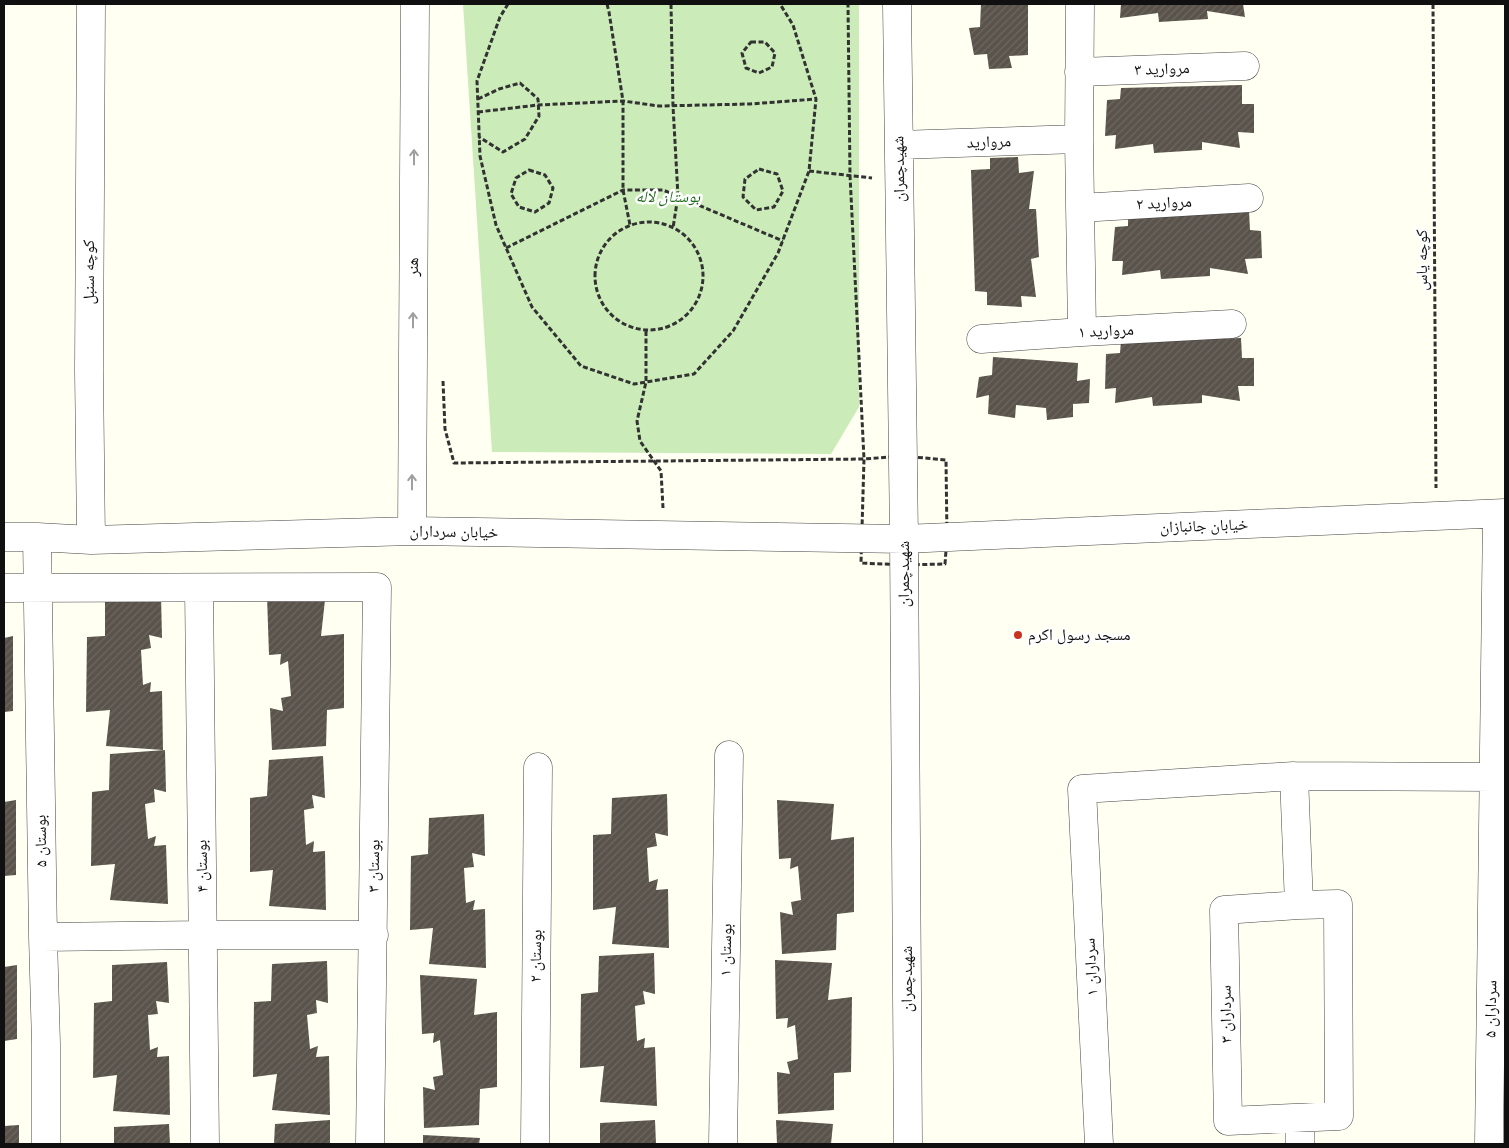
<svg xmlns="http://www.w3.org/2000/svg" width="1509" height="1148" font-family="Spectral,'Noto Naskh Arabic',serif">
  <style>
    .park { fill: #cbecb9 }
    .building { fill: url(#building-hatch) }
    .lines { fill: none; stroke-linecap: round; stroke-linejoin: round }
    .minor-casing { stroke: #434343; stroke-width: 29 }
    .path { stroke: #323232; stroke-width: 3; stroke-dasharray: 5 2.5; stroke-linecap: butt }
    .minor { stroke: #fff; stroke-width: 28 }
    .oneway { stroke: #9f9f9f }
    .poi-dot { fill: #c73520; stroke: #fff; stroke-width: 2 }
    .labels { text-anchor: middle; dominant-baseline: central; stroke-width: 5; stroke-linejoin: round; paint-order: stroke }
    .street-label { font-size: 16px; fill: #101010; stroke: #fff }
    .park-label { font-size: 16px; font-style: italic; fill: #1f6b1c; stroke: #fff }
    .poi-label { font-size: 16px; fill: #101010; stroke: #fff; text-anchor: start }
  </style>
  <defs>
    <pattern id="building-hatch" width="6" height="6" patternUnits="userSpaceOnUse" patternTransform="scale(1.25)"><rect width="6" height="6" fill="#59534b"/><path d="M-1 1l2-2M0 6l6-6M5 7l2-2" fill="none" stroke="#6c6761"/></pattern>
  </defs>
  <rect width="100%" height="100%" fill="#fffff2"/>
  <path class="park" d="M463 4H859V407L831 454 492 452Z"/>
  <path class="building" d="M981 4H1028V55L1009 56 1012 68 989 69 987 54 974 55 969 28 980 27Z
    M1121 4H1243L1245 17 1207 11 1208 19 1159 22 1158 13 1120 18Z
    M1242 85V104H1254V133L1238 132 1240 148 1202 142V150L1154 153 1153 144 1115 149 1116 135 1105 136 1107 100 1120 99 1121 88Z
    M1018 157 1019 173 1034 171 1029 209H1036L1039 257 1031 259 1036 297 1021 296 1022 307 987 305V292L975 291 971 170 990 169V158Z
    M1249 211 1250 230 1261 231 1262 258 1245 259 1248 274 1210 268V276L1161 279 1160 270 1122 275 1123 261H1112L1115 227 1128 226V214Z
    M1241 338 1242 358H1254V386H1238L1240 401 1202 395V403L1153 406 1152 397 1115 403 1116 388 1105 389 1106 354 1120 353 1121 341Z
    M993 357 1078 363 1077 381 1090 379 1089 403 1073 404V417L1047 420 1046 408 1016 405 1015 418 988 414 989 395 976 398 979 377 992 375Z
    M161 596 162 638 149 635 151 648 141 650 143 685 151 682 150 692 162 691 163 750 106 746 110 710 86 712 87 637 105 636V599Z
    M267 596 325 600 321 636 344 634V708L327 710 326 746 272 750 270 708 283 711 281 698 291 696 288 661 280 665 281 654 269 655Z
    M13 636V711L4 712V638Z
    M165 750 166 792 154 789 155 802 145 804 148 839 156 836 154 846 166 845 168 904 110 900 115 864 91 866 92 792 109 790 110 754Z
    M323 756 325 798 312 795 314 808 304 810 306 845 314 841 313 852 325 851 326 910 269 906 273 870 250 872V798L267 796 269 760Z
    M667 794 668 836 655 833 657 846 647 848 649 882 658 879 656 890 668 889 669 948 612 944 616 907 593 910V835L611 834 612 798Z
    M16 800V875L4 876V802Z
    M777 800 834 804 831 840 854 837V912L837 914 836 950 782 954 780 912 793 915 791 902 801 900 798 866 790 869 791 858 779 859Z
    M484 814 485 856 472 853 474 867 464 868 466 903 475 900 473 910 485 909 486 968 429 964 433 928 410 930 411 856 428 854 429 818Z
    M654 953 655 994 643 991 645 1004 635 1006 637 1041 645 1038 644 1048 655 1047 657 1106 600 1102 604 1066 580 1068 581 994 598 992 599 956Z
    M775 960 832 963 828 1000 852 997 851 1072 834 1073V1110L778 1114 777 1072 790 1074 787 1062 798 1059 795 1025 787 1028 788 1018 776 1019Z
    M327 961 328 1003 316 1000 317 1013 307 1015 310 1049 318 1046 316 1057 329 1056 330 1115 272 1110 277 1074 253 1077 254 1002 271 1001 272 964Z
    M167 962 169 1003 156 1001 158 1014 148 1015 150 1050 158 1047 157 1057 169 1056 170 1115 113 1111 117 1075 93 1078 94 1003 112 1001V965Z
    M17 965V1039L4 1041V967Z
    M420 975 477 979 474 1015 497 1012V1087L480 1089 479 1125 424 1128 423 1087 435 1090 433 1077 443 1075 440 1040 433 1043 434 1033 422 1034Z
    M330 1120V1144H274L275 1124Z
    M655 1120 656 1144H600V1123Z
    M776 1120 833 1124 831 1144H777Z
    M169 1124 170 1144H114V1127Z
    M19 1125V1144H4V1126Z
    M423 1135 480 1138 479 1144H423Z"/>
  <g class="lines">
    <defs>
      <path id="minor" d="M897 4 904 539 908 1144
        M1080 4 1079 139 1082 332
        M1079 72 1245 66
        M899 145 1079 139
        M1080 208 1249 198
        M981 339 1082 332 1232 324
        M412 531 415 4
        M4 537H37L91 540 412 531 904 539 1505 513
        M37 537 43 937 46 1044V1144
        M91 540 89 370 91 4
        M4 588 377 587 370 1144
        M199 588 205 1144
        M1294 776 1299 905
        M1338 904 1339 1116 1228 1121 1224 910 1299 905Z
        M43 937 202 935H374
        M1300 1118V1144
        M535 1144 538 767
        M723 1144 729 755
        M1099 1144 1082 789 1294 776 1494 777
        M1489 1144 1497 514"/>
    </defs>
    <use href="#minor" class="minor-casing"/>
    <path class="path" d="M508 4 500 17 477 81 480 156 496 225 532 307 581 366 634 384 694 374 733 331 778 253 809 171 816 99 793 25 780 4
      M607 4 609 12 623 101V190L630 225
      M671 4 673 106 678 196 673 228
      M1433 4 1436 488
      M751 42H765L775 53 772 67 759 73 746 68 742 53Z
      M478 99 499 89 520 83 538 99 539 116 525 139 503 152 479 137
      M478 112 538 105 623 101 659 106 750 104 816 99
      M759 169 777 174 783 191 774 207 756 210 743 197 745 179Z
      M529 170 545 175 553 188 549 203 535 212 519 207 511 194 516 178Z
      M809 171 872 178
      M595 276a54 54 0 1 1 108 0a54 54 0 1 1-108 0Z
      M506 248 623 190H663L783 241
      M646 331V382L637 421 640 441 661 471 663 508
      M443 381 445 429 454 463 864 459 850 175 848 4
      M903 456 946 460 947 537 945 564 904 565 861 563 864 459Z"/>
    <use href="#minor" class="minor"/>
  </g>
  <defs><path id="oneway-shaft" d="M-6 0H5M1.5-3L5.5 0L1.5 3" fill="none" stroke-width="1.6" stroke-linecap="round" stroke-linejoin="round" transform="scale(1.25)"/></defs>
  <g class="oneway">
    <use href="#oneway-shaft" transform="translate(414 157) rotate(-90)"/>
    <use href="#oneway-shaft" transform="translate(413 320) rotate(-90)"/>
    <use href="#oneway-shaft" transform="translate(412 482) rotate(-90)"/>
  </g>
  <circle class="poi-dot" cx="1018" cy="635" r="5"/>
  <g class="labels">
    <g class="street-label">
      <text transform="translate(1162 69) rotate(-2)">مروارید ۳</text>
      <text transform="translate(989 142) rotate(-2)">مروارید</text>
      <text transform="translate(899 169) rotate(-91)">شهیدچمران</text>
      <text transform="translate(1164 203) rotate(-3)">مروارید ۲</text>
      <text transform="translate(1422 260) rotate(-90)">کوچه یاس</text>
      <text transform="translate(413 267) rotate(-90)">هنر</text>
      <text transform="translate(89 272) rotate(-90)">کوچه سنبل</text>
      <text transform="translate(1106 331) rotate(-3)">مروارید ۱</text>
      <text transform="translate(1204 526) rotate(-2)">خیابان جانبازان</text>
      <text transform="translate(454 532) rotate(1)">خیابان سرداران</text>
      <text transform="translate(904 574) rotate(-90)">شهیدچمران</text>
      <text transform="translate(41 841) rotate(-91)">بوستان ۵</text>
      <text transform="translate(202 866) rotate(-91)">بوستان ۴</text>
      <text transform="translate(374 866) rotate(-89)">بوستان ۳</text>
      <text transform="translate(726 950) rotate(-89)">بوستان ۱</text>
      <text transform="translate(536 956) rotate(-89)">بوستان ۲</text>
      <text transform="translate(1091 967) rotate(-93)">سرداران ۱</text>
      <text transform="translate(907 979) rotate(-90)">شهیدچمران</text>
      <text transform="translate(1491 1009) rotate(-89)">سرداران ۵</text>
      <text transform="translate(1226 1014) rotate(-91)">سرداران ۳</text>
    </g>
    <g class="park-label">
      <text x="668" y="197">بوستان لاله</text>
    </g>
    <g class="poi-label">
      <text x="1028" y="635">مسجد رسول اکرم</text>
    </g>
  </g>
  <rect width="1509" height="1148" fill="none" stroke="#101010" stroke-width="10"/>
</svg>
